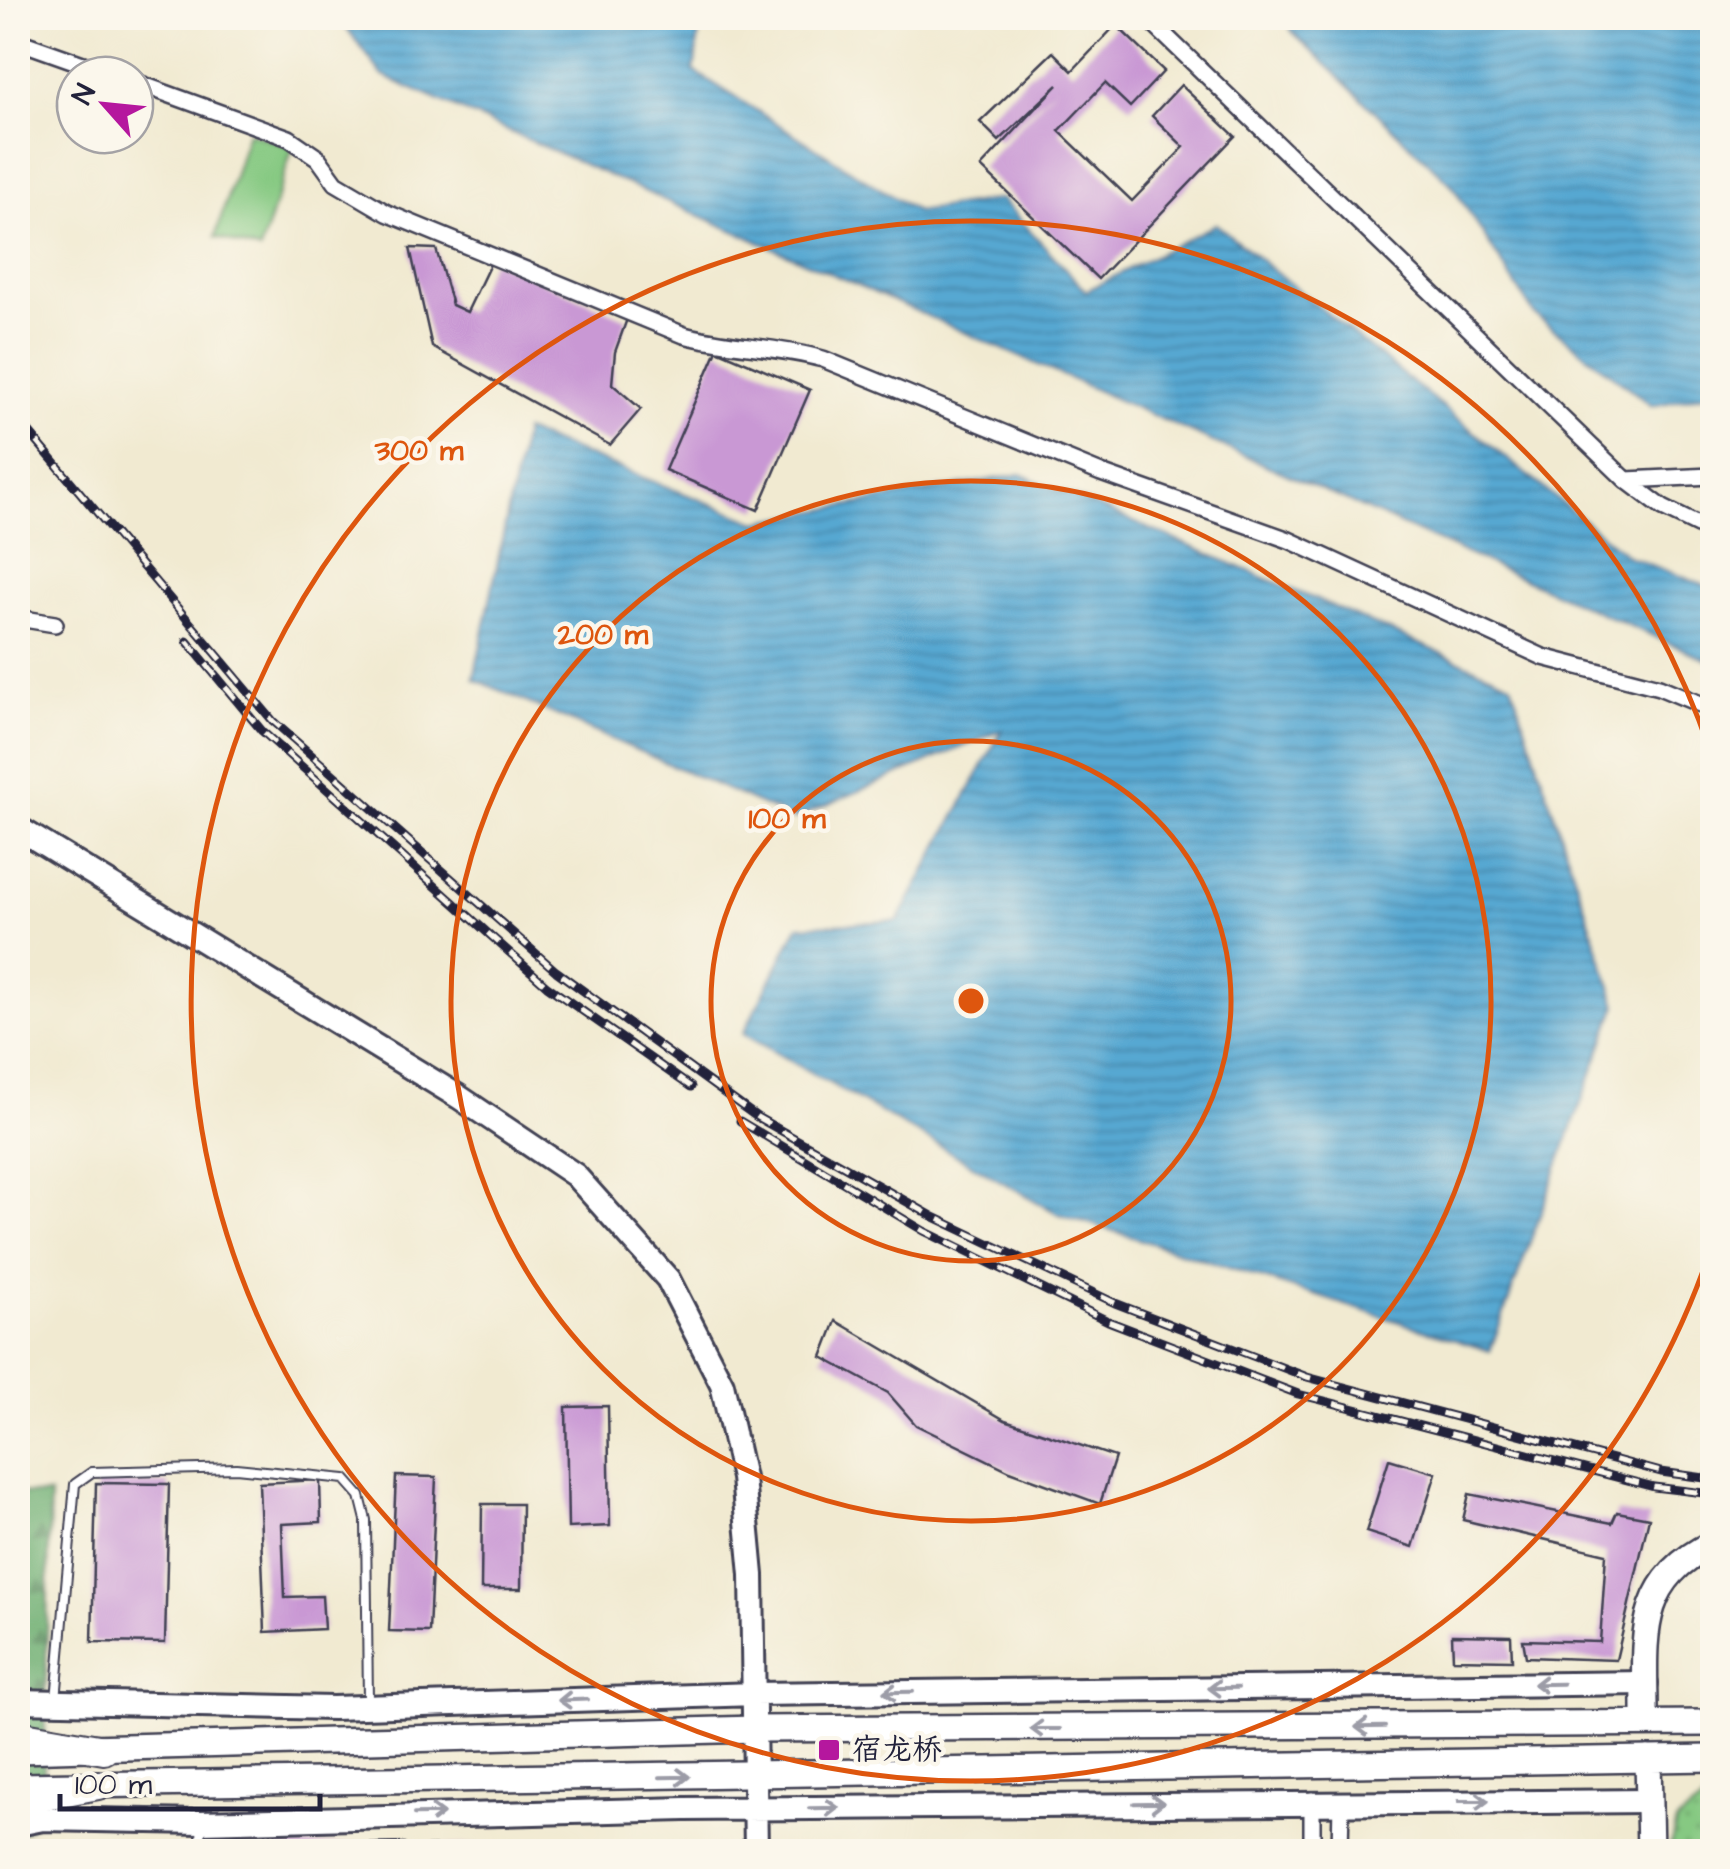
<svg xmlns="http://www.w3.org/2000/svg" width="1730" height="1869" font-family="'Architects Daughter','LXGW WenKai TC',sans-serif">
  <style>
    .grass { fill: url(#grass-dots); stroke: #54765e; stroke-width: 2.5 }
    .forest { fill: url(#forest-firs); stroke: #476856; stroke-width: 2.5 }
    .pitch { fill: #86c982; stroke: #54765e; stroke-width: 2.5 }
    .water { fill: url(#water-rules); stroke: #3c6586; stroke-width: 2.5 }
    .building { fill: #c998d4 }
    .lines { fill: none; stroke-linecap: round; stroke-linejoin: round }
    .lane-casing { stroke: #414052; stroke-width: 12 }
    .street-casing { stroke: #414052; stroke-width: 20 }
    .secondary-casing { stroke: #414052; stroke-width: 28 }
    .primary-casing { stroke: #414052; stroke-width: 30 }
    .highway-casing { stroke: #414052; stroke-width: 32 }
    .lane { stroke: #fff; stroke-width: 8 }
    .street { stroke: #fff; stroke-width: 15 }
    .secondary { stroke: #fff; stroke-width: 22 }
    .primary { stroke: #fff; stroke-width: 25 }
    .highway { stroke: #fff; stroke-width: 28 }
    .rail-casing { stroke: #22223b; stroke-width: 9 }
    .rail { stroke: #fbf7ec; stroke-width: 5; stroke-dasharray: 15; stroke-linecap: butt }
    .oneway { stroke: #9c9ca7 }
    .ring { fill: none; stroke: #de560e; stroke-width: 5 }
    .poi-dot { fill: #b5179e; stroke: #fbf7ec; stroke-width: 4 }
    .labels { text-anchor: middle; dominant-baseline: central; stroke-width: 9; stroke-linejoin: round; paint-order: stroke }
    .poi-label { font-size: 30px; fill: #22223b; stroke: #fbf7ec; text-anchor: start }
    .centre { fill: #de560e; stroke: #fbf7ec; stroke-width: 5 }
    .ring-label { font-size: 30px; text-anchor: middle; font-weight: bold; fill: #de560e; stroke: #fbf7ec; stroke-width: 9; stroke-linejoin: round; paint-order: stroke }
  </style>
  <defs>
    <pattern id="grass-dots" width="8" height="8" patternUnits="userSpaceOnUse" patternTransform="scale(2.5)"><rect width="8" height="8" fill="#86c982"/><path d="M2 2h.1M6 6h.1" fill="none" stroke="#73ac71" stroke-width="1.8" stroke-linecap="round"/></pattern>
    <pattern id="forest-firs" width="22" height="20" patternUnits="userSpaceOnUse" patternTransform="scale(2.5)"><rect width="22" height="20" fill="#6cad70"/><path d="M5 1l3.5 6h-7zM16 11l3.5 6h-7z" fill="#588c5d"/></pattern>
    <pattern id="water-rules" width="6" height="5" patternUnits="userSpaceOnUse" patternTransform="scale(2.5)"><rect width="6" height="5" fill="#57a8d2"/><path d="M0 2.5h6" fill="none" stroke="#4888ac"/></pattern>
  </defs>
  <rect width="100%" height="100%" fill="#fbf7ec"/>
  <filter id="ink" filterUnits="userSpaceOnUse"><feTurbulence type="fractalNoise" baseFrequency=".01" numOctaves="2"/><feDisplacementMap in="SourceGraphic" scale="20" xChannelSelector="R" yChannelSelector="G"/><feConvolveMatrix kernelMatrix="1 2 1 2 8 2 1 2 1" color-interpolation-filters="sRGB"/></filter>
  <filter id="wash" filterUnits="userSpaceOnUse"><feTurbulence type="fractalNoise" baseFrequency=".0048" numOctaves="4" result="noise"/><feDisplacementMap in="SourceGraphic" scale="40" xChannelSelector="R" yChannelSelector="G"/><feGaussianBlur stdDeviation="2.25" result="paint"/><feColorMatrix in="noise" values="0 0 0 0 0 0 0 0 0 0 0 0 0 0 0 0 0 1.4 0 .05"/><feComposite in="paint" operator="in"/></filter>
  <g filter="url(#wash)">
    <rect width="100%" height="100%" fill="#f1ead1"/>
    <path class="grass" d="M1708 1797H1712V1851H1669L1676 1822Z"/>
    <path class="forest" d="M18 1493 50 1495 43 1819 18 1836Z"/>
    <path class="pitch" d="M248 132 293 147 260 251 215 237Z"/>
    <path class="water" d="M339 18H701L694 71 917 212 1001 199 1086 291 1216 224 1629 557 1712 588V662L383 76Z
      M1287 18H1712V393L1652 406 1534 314 1451 184 1292 32Z
      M524 431 757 522 1021 474 1511 683 1617 1005 1490 1351 1057 1213 743 1034 798 926 898 921 1002 730 794 819 474 679Z"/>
    <g id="blocks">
      <path class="building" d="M1116 25 1164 71 1130 107 1105 83 1059 131 1132 201 1184 147 1152 116 1181 85 1235 136 1098 279 981 167 1058 85 999 141 980 122 1053 52 1072 71Z
        M410 248 436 249 452 305 467 312 492 260 627 319 615 352 612 384 641 409 610 445 432 347Z
        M717 350 810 390 758 510 665 470Z
        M836 1321 1005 1420 1115 1457 1100 1504 1010 1471 916 1425 888 1393 822 1357Z
        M608 1406 610 1526 568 1528 566 1407Z
        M1389 1459 1436 1473 1413 1547 1366 1532Z
        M396 1476 436 1477 429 1632 389 1631Z
        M320 1480 321 1522 282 1524 285 1597 322 1596 324 1629 265 1632 259 1483Z
        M96 1483 169 1484 165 1643 92 1642Z
        M1469 1494 1612 1523 1617 1512 1649 1518 1616 1660 1526 1657 1523 1640 1600 1642 1606 1554 1463 1520Z
        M482 1504H522L521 1589H481Z
        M1452 1635 1511 1636 1512 1660 1453 1659Z
        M404 1843V1852H276V1846Z
        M495 1845V1852H428V1846Z"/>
    </g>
  </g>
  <g filter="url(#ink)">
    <use href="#blocks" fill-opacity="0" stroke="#414052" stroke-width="2.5"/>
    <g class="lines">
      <defs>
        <path id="lane" d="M56 1700 75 1484 92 1472 236 1468 345 1479 360 1496 366 1520 368 1702
          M201 1826 202 1852"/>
        <path id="street" d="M1147 18 1626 480 1663 508 1712 532
          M18 41 114 75
          M135 82 289 138 318 158 336 183 387 213 684 335C730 347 777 346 823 359L1101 473 1289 540 1543 657 1659 687 1712 709
          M1626 480 1712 476
          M18 618 55 624
          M1312 1800V1852
          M1340 1852 1341 1801"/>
        <path id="secondary" d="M18 828 459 1097 575 1175 668 1279 722 1384 743 1478 752 1575 756 1852
          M18 1701 333 1708 755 1694 1646 1683
          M18 1824 43 1819 201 1822 685 1809 1649 1801"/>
        <path id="primary" d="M1645 1723C1646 1646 1631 1583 1712 1544
          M18 1750 755 1729 1712 1723
          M1648 1759 1650 1852
          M18 1786 1712 1758"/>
        <path id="highway" d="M18 1735 104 1750
          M18 1800 98 1785"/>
      </defs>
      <use href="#lane" class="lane-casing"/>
      <use href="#street" class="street-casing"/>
      <use href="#secondary" class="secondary-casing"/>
      <use href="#primary" class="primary-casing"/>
      <use href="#highway" class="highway-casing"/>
      <use href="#lane" class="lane"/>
      <use href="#street" class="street"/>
      <use href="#secondary" class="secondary"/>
      <use href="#primary" class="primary"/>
      <use href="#highway" class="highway"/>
      <defs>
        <path id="rail" d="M18 419 273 721 556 971 757 1117 932 1216 1115 1303 1307 1377 1661 1472 1712 1479
          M187 641 262 731 547 986 691 1087
          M740 1121 924 1231 1108 1321 1298 1394 1654 1487 1712 1494"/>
      </defs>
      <use href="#rail" class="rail-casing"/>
      <use href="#rail" class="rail"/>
    </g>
    <defs><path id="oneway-shaft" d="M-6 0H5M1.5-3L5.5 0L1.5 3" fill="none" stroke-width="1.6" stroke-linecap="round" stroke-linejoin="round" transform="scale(2.5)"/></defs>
    <g class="oneway">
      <use href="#oneway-shaft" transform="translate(1548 1684) rotate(179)"/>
      <use href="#oneway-shaft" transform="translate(1223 1688) rotate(179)"/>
      <use href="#oneway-shaft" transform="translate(898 1692) rotate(179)"/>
      <use href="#oneway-shaft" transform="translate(573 1700) rotate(178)"/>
      <use href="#oneway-shaft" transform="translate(1370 1727) rotate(179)"/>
      <use href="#oneway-shaft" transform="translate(1045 1729) rotate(-180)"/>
      <use href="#oneway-shaft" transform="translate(675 1777) rotate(-1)"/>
      <use href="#oneway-shaft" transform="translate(1474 1801)"/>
      <use href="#oneway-shaft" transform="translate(1149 1803) rotate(-1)"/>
      <use href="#oneway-shaft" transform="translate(824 1808) rotate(-1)"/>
      <use href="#oneway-shaft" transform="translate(429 1814) rotate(-1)"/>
    </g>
  </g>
  <g class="ring">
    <circle cx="971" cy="1001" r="260"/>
    <circle cx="971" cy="1001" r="520"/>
    <path d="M1711 1248A780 780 0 1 1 1711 754"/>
  </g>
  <rect class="poi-dot" x="817" y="1738" width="24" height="24" rx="5"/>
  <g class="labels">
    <g class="poi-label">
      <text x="852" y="1750">宿龙桥</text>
    </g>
  </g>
  <circle cx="971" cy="1001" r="15" class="centre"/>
  <g class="ring-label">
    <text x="419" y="460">300 m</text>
    <text x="603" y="644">200 m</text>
    <text x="787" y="828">100 m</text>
  </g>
  <rect width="1730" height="1869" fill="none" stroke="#fbf7ec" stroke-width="60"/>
  <g transform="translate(105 105) rotate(297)"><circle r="48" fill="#fbf7ec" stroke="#a4a2a5" stroke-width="2.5"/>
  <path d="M0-8L18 38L0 25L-18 38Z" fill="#b5179e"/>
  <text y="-15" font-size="28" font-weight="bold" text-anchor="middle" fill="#22223b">N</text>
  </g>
  <path d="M60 1794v15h260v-15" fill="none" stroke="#22223b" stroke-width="5"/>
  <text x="75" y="1794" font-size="30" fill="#22223b" stroke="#fbf7ec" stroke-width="8" paint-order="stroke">100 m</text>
</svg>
